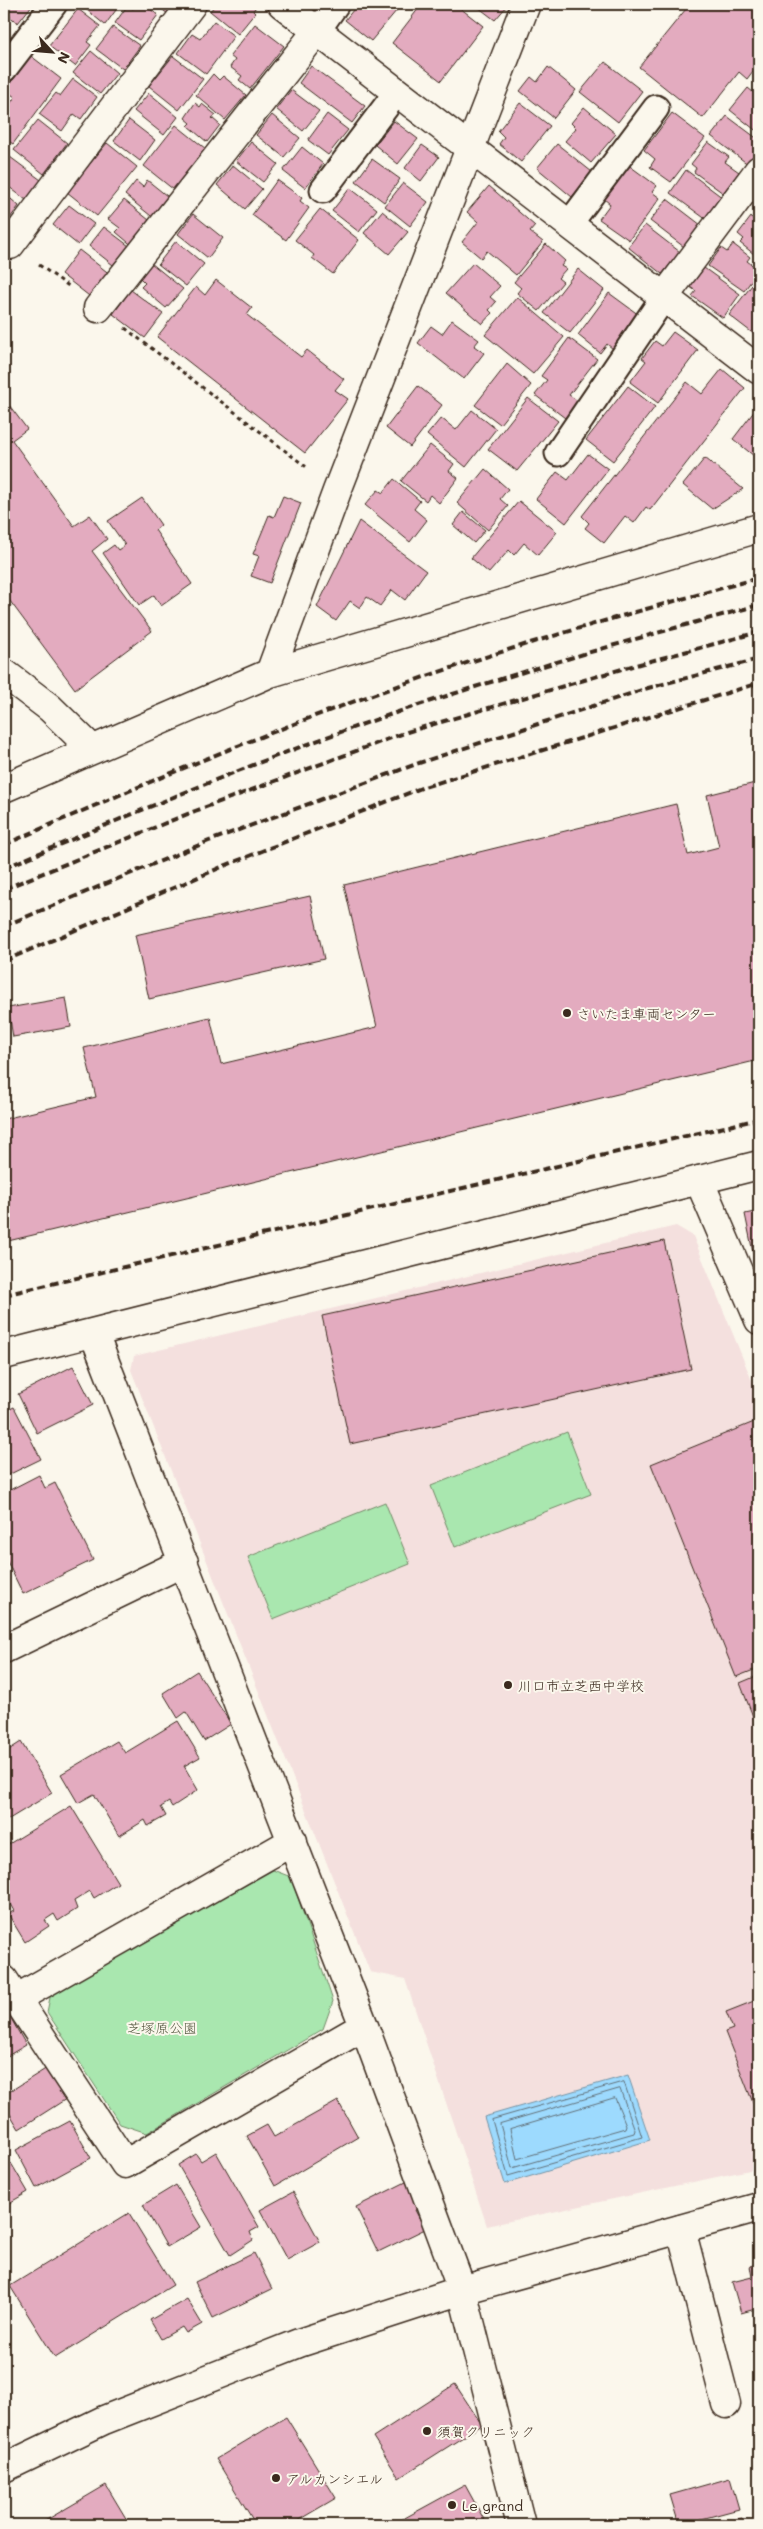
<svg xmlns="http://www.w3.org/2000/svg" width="763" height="2529" font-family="Mali,'Klee One',sans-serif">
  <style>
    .built { fill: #f4e0de }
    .green { fill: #a9e7af; stroke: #728866 }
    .water { fill: #9ddafe; stroke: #7694a4 }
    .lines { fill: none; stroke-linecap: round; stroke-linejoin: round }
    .shore { stroke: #627078; stroke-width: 1 }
    .building { fill: #e3abbf; stroke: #3b2a1e }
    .service-casing { stroke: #3b2a1e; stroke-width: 29 }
    .minor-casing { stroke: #3b2a1e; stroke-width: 31 }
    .tertiary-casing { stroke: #3b2a1e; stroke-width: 31 }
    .path { stroke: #3b2a1e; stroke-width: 3; stroke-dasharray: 4 4; stroke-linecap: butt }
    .service { stroke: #fbf7ec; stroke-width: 25 }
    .minor { stroke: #fbf7ec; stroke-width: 28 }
    .tertiary { stroke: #fbf7ec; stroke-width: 28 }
    .rail { stroke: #3b2a1e; stroke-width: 4; stroke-dasharray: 8 4; stroke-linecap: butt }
    .poi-dot { fill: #3b2a1e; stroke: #fbf7ec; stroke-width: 2 }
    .labels { text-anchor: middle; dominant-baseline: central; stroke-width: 4; stroke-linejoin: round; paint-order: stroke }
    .poi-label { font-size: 14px; fill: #3b2a1e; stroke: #fbf7ec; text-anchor: start }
    .park-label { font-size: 14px; fill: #565942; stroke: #fbf7ec }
  </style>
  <rect width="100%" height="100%" fill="#fbf7ec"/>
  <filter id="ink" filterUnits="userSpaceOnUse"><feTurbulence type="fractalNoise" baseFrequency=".02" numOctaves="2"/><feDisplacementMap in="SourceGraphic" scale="10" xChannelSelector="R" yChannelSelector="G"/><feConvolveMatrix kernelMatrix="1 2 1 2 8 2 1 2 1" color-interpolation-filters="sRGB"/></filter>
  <g filter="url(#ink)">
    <path class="built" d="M676 1226 693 1236 759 1398V2168L487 2226 405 1979 370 1972 131 1370 134 1356Z"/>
    <path class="green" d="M567 1432 591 1494 455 1547 431 1486Z
      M385 1502 410 1564 273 1619 248 1557Z
      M273 1870 291 1877 333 2001 323 2029 147 2133 120 2124 47 2012 51 1993Z"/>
    <path class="water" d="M628 2075 650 2140 505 2184 484 2117Z"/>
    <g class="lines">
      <path class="shore" d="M624 2082 642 2137 508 2176 492 2120Z
        M620 2089 635 2130 634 2133 512 2168 500 2124Z
        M615 2098 626 2125 625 2128 517 2159 510 2129Z"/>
    </g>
    <path class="building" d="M4 4H33L18 23 4 12Z
      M83 4H109L116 10 105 25 82 6Z
      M137 4H143L158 15 139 40 115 23 128 5 133 9Z
      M155 4H176L168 14Z
      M216 4H255L257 5 253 11 255 13 238 34 210 11Z
      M358 4H402L371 41 345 20Z
      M422 4H455L483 26 441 81 392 43Z
      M474 4H502L506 7 495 20Z
      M690 4H759V47L757 50 759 52V63L747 79 739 72 703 118 639 67Z
      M78 9 100 26 87 42 91 45 75 66 49 46Z
      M214 21 234 36 206 74 178 53 192 34 200 39Z
      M255 24 284 46 250 89 239 80 242 76 230 67 235 60 230 56Z
      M113 27 140 46 123 69 96 49Z
      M91 51 117 73 100 94 73 73Z
      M31 56 61 79 13 144 4 138V112L15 97 5 90Z
      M173 56 203 79 179 110 149 86Z
      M605 62 642 91 618 122 580 92Z
      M311 66 365 106 352 123 299 83Z
      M548 67 576 90 554 118 520 91 531 77 537 82Z
      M213 74 219 80 223 76 246 95 225 120 196 95Z
      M73 79 97 97 81 119 74 114 62 131 39 114 56 93 60 96Z
      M748 88 759 97V133L730 110Z
      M291 90 319 111 303 131 276 109Z
      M149 93 178 117 164 135 134 111Z
      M195 103 200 107 202 104 216 115 212 118 220 125 207 142 188 126 191 123 185 118Z
      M520 103 550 126 521 162 499 144 504 137 498 131Z
      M584 107 616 134 591 163 565 141 576 128 571 123Z
      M672 113 705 138 671 182 650 167 655 159 644 150Z
      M327 114 348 130 328 155 308 140Z
      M272 115 300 138 284 157 256 135Z
      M727 116 759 140V150L749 165 711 136Z
      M38 120 67 143 44 174 14 150Z
      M129 120 155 140 140 161 114 141Z
      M394 121 418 139 398 164 375 145Z
      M176 125 206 149 174 190 144 166Z
      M251 142 278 164 263 182 236 161Z
      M708 142 729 157 725 162 739 172 723 193 694 172 696 168 691 164Z
      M107 143 137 167 97 216 67 192Z
      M557 144 592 172 572 197 537 168Z
      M422 145 439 157 421 181 405 168Z
      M302 147 323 164 305 188 283 171Z
      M10 157 41 180 26 200 4 183V166Z
      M372 159 400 179 384 202 356 181Z
      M627 164 657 186 652 192 660 198 629 240 599 219 610 204 603 198Z
      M233 165 262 189 245 209 217 185Z
      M686 170 723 198 707 220 670 193Z
      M147 180 172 200 156 220 125 195 136 181 143 187Z
      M277 180 302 198 300 201 309 208 286 240 252 215Z
      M403 183 428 202 410 226 385 206Z
      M489 186 535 226 530 232 543 242 516 275 487 251 481 258 462 242 478 222 467 212Z
      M350 188 377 209 359 232 332 211Z
      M4 193 19 206 4 226Z
      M667 199 701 225 684 247 650 221Z
      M124 200 154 224 135 248 116 232 120 228 108 219Z
      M69 205 94 224 78 245 53 225Z
      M320 209 359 240 333 274 312 258 314 255 295 240Z
      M382 211 408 232 389 254 364 233Z
      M193 214 223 238 208 258 178 234Z
      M751 217 759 223V258L740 243 744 239 738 234Z
      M645 225 680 252 662 274 628 247Z
      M104 227 129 246 113 265 89 246Z
      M176 241 204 264 186 286 158 264Z
      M546 244 565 261 561 266 566 269 558 278 563 282 539 311 517 293 521 288 514 282Z
      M733 244 750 257 747 261 759 270 744 291 708 266 721 248 727 252Z
      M79 250 111 275 93 299 61 274Z
      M151 263 183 289 166 308 141 287 145 283 140 278Z
      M473 263 500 286 490 297 496 302 489 310 492 313 482 324 446 293Z
      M704 268 740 294 723 318 692 296 696 291 690 287Z
      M578 269 604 290 570 333 544 313Z
      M216 280 252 308 247 315 301 357 307 350 344 379 335 390 348 399 305 453 157 337 196 287 205 295Z
      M752 285 757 288 759 285V338L729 315Z
      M131 290 163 314 145 338 113 314Z
      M609 293 639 315 613 349 607 344 600 353 578 335Z
      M517 297 564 337 533 374 485 335Z
      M452 320 479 340 474 346 484 353 464 379 418 343 431 326 442 334Z
      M673 332 698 350 658 403 630 382 646 361 642 358 655 341 662 346Z
      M569 338 597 359 569 395 578 401 565 418 535 395 547 380 541 376Z
      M507 364 531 385 500 424 475 405Z
      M722 369 745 388 650 510 646 507 634 523 625 516 604 543 585 528 589 523 582 516 687 382 702 394Z
      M418 386 442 405 410 447 386 428Z
      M628 386 655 407 613 461 586 440Z
      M528 398 558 421 517 471 488 449Z
      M9 405 27 429 12 440 74 526 90 515 107 539 92 551 152 631 75 689 4 593V409Z
      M759 405V460L733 439Z
      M472 410 496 429 466 467 427 435 441 418 456 430Z
      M430 445 454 464 449 471 458 478 439 503 430 495 426 501 401 481Z
      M588 454 608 469 566 523 536 499 557 472 568 480Z
      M705 458 743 489 712 509 683 485Z
      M485 469 508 489 500 499 508 506 488 530 457 503Z
      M394 479 420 501 414 509 427 520 410 542 365 505 378 490 383 493Z
      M283 496 301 503 270 583 251 576 259 556 253 554 269 515 274 517Z
      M142 498 161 525 155 530 192 584 161 606 154 595 139 605 103 553 114 545 118 550 125 545 108 521Z
      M519 501 557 532 538 555 524 543 514 555 509 550 489 573 471 558Z
      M463 512 485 530 474 543 453 525Z
      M359 521 426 571 405 600 392 590 380 606 367 597 360 608 350 601 336 621 317 607Z
      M759 782V1060L4 1242V1119L96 1097 84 1048 210 1017 221 1064 377 1027 344 885 676 804 688 855 719 847 707 795Z
      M310 896 324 959 149 999 135 935Z
      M66 998 71 1027 13 1037 8 1008Z
      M759 1211V1266L756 1267 745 1214Z
      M664 1241 691 1369 350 1444 322 1316Z
      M73 1366 93 1405 37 1433 18 1394Z
      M14 1407 41 1459 4 1477V1412Z
      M759 1420V1668L736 1677 651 1464Z
      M39 1475 45 1488 55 1483 93 1560 23 1594 4 1555V1493Z
      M197 1671 231 1724 204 1741 186 1712 178 1718 163 1693Z
      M759 1675V1732L740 1683Z
      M178 1721 200 1757 184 1766 198 1790 172 1807 169 1802 161 1807 166 1816 148 1826 145 1820 119 1836 94 1794 78 1803 61 1774 117 1741 125 1753Z
      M21 1742 52 1793 4 1822V1753Z
      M71 1806 118 1883 94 1898 90 1891 74 1901 77 1909 58 1921 54 1914 45 1920 49 1926 25 1942 8 1914 14 1911 7 1899 4 1901V1847Z
      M759 1999V2118L725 2032 733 2029 726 2012Z
      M4 2006 26 2045 4 2058Z
      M47 2068 66 2099 19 2129 4 2104V2095Z
      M338 2101 358 2137 275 2186 247 2136 267 2125 274 2137Z
      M70 2121 91 2158 36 2188 16 2150Z
      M216 2152 259 2227 250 2232 253 2240 230 2255 178 2165 196 2154 201 2161Z
      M11 2163 28 2192 4 2206V2167Z
      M408 2181 421 2207 415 2210 425 2229 378 2252 356 2207Z
      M176 2185 201 2227 167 2247 143 2205Z
      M293 2192 320 2242 287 2260 260 2210Z
      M129 2213 173 2285 55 2358 10 2286Z
      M254 2253 272 2289 213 2318 195 2282Z
      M759 2263V2308L741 2313 732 2282 752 2277 750 2266Z
      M187 2299 202 2324 186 2333 182 2327 161 2339 150 2320Z
      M759 2315V2342L753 2316Z
      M455 2384 482 2425 399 2478 373 2437Z
      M286 2417 336 2498 290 2525H256L216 2459Z
      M730 2478 739 2509 679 2525 670 2495Z
      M106 2485 130 2525H38Z
      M465 2485 487 2525H392Z
      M742 2518 744 2525H713Z"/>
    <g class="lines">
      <defs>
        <path id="service" d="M317 31 336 4
          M4 69 54 4
          M323 190 397 92
          M570 223 656 108
          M558 453 664 297"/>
        <path id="minor" d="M282 4 759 370
          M10 245 192 4
          M664 297 759 170
          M98 308 317 31
          M4 673 50 708 91 748
          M270 673 337 491 526 4
          M4 788 270 673 759 528
          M699 1180 759 1320
          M94 1334 364 2026 462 2290 521 2525
          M4 1649 184 1562
          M4 1980 125 2164 364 2026
          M16 1999 293 1841
          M681 2229 726 2404"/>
        <path id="tertiary" d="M4 1355 759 1165
          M4 2468 104 2420 299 2343 462 2290 759 2207"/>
      </defs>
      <use href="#service" class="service-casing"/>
      <use href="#minor" class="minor-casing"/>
      <use href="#tertiary" class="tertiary-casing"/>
      <path class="path" d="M39 265 70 287
        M125 328 309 469"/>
      <use href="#service" class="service"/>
      <use href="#minor" class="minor"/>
      <use href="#tertiary" class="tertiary"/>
      <path class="rail" d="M4 845C132 789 260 734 392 688 513 646 636 611 759 578
        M4 868C135 813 269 755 404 710 521 671 640 637 759 605
        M4 889 195 811 407 732 632 666 759 632
        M4 926 209 841 419 763 648 688 759 659
        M4 961 224 866 424 787 759 683
        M4 1295 759 1119"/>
    </g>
  </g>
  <g class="poi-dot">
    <circle cx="567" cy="1013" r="5"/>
    <circle cx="508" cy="1685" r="5"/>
    <circle cx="427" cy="2431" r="5"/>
    <circle cx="276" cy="2478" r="5"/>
    <circle cx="452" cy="2505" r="5"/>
  </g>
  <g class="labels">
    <g class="poi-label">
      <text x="577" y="1013">さいたま車両センター</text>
      <text x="518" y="1685">川口市立芝西中学校</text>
      <text x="437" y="2431">須賀クリニック</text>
      <text x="286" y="2478">アルカンシエル</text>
      <text x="462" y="2505">Le grand</text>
    </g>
    <g class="park-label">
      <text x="162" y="2027">芝塚原公園</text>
    </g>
  </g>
  <rect width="763" height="2529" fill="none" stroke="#fbf7ec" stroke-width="20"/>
  <rect x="10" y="10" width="743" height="2509" fill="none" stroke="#3b2a1e" stroke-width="2" filter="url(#ink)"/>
  <g transform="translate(52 52) rotate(116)" stroke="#fbf7ec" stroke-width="4" paint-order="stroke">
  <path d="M0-4L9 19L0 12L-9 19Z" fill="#3b2a1e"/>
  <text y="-8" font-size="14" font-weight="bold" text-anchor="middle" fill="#3b2a1e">N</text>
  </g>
</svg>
